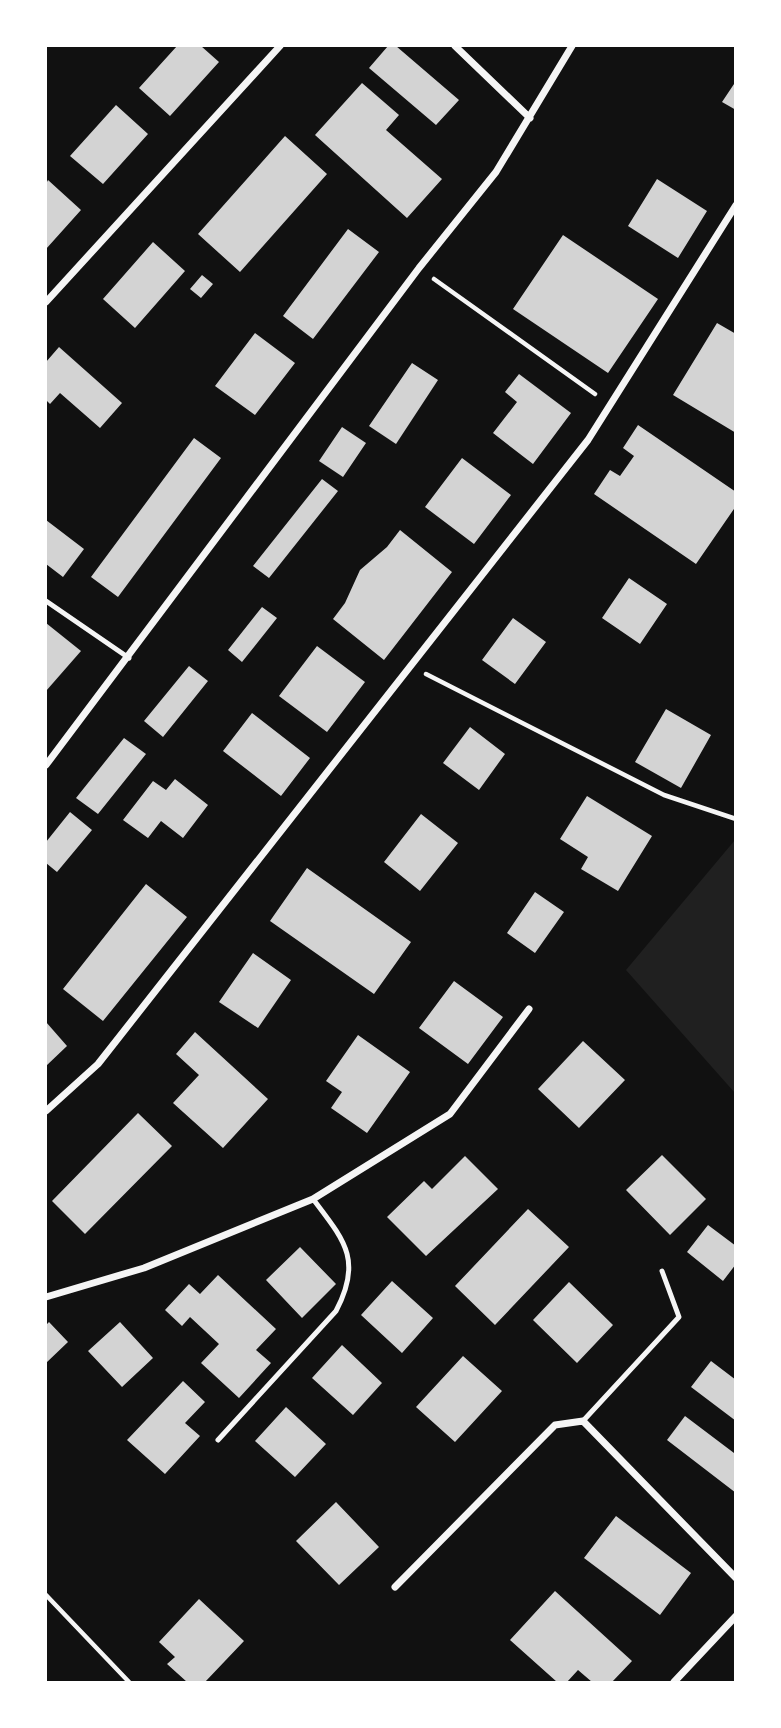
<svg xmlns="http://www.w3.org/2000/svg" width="781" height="1728" font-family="Karla,sans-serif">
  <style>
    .green { fill: #202020 }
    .building { fill: #d3d3d3 }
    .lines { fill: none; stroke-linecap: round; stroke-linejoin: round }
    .path { stroke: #f5f5f5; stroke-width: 4.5 }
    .service { stroke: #f5f5f5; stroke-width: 5 }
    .minor { stroke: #f5f5f5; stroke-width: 7 }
  </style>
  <rect width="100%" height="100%" fill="#111"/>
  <path class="green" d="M735 840V1093L626 970Z"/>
  <path class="building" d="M177 46H201L219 62 170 116 139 88Z
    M388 46H396L459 100 436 125 369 68Z
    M736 81V110L722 102Z
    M362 83 399 115 386 130 442 179 407 218 315 135Z
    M116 105 148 134 103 184 70 156Z
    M285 136 327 174 240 272 198 234Z
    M657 179 707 211 678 258 628 226Z
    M48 180 81 210 46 249V184Z
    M348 229 379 252 313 339 283 316Z
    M563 235 658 299 608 373 513 309Z
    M153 242 185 271 135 328 103 299Z
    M202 275 213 284 201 298 190 289Z
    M717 323 736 334V433L673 395Z
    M255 333 295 363 255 415 215 386Z
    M59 347 122 403 100 428 60 393 50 404 46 400V362Z
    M412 363 438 380 396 444 369 426Z
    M519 374 571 413 533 464 493 433 517 402 505 392Z
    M638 425 736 492V506L696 564 594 494 610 470 620 476 634 456 623 448Z
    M342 427 366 443 343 477 319 461Z
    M194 438 221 458 118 597 91 577Z
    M462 458 511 495 474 544 425 507Z
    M322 479 338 491 269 578 253 566Z
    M46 520 84 549 63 577 46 564Z
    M400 530 452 572 384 660 333 619 345 603 360 570 387 547Z
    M629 578 667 604 640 644 602 618Z
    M262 607 277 618 242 662 228 650Z
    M513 618 546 642 515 684 482 660Z
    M46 623 81 651 46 691Z
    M317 646 365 682 327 732 279 696Z
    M189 666 208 681 163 737 144 721Z
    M666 709 711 735 681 788 635 762Z
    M252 713 310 758 281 796 223 751Z
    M470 727 505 754 479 790 443 763Z
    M124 738 146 754 98 814 76 798Z
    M175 779 208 805 183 838 161 821 148 838 123 820 153 781 166 790Z
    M587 796 652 836 618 891 581 869 588 857 560 839Z
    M70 812 92 830 57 872 46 863V842Z
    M421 814 458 843 420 891 384 862Z
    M307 868 411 942 374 994 270 921Z
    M146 884 187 917 103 1021 63 989Z
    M535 892 564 912 535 953 507 933Z
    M253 953 291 980 258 1028 219 1002Z
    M454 981 503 1017 468 1064 419 1028Z
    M46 1022 67 1046 46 1066Z
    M195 1032 268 1099 223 1148 173 1103 199 1075 176 1054Z
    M358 1035 410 1072 367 1133 331 1108 342 1092 326 1081Z
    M583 1041 625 1080 579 1128 538 1089Z
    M138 1113 172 1146 85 1234 52 1201Z
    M662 1155 706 1199 670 1235 626 1190Z
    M465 1156 498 1189 426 1256 387 1217 424 1181 432 1189Z
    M528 1209 569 1247 495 1325 455 1286Z
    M708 1225 736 1246V1264L723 1281 687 1252Z
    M300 1247 336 1284 302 1318 266 1280Z
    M218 1275 276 1329 256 1350 271 1363 239 1398 201 1363 219 1344 190 1317 182 1326 165 1310 189 1284 200 1294Z
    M392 1281 433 1318 402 1353 361 1315Z
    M569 1282 613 1325 577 1363 533 1320Z
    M49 1322 68 1342 46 1363V1325Z
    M120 1322 153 1358 122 1387 88 1351Z
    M342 1345 382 1383 353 1415 312 1378Z
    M463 1356 502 1391 455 1442 416 1407Z
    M711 1361 736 1380V1421L691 1387Z
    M183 1381 205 1402 185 1423 200 1436 165 1474 127 1440Z
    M286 1407 326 1444 295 1477 255 1441Z
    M685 1416 734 1453 736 1451V1493L667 1440Z
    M336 1502 379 1547 339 1585 296 1541Z
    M616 1516 691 1573 660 1615 584 1558Z
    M555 1591 632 1661 612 1682H592L578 1670 567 1682H557L510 1640Z
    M199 1599 244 1641 205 1682H187L167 1664 175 1657 159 1642Z"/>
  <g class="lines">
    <path class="path" d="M434 279 595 394
      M426 674 664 795 736 819
      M46 1595 129 1682"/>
    <path class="service" d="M46 601 129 658
      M583 1421 679 1317 662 1271
      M218 1440 336 1311C363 1260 344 1240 313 1199"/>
    <path class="minor" d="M455 46 530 118
      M46 302 280 46
      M46 765 419 268 496 172 572 46
      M46 1111 98 1064 588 440 736 205
      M46 1297 144 1268 313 1199 450 1114 529 1009
      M395 1587 555 1425 583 1421 736 1578
      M674 1682 736 1616"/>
  </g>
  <rect width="781" height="1728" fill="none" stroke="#ffffff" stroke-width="94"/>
</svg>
